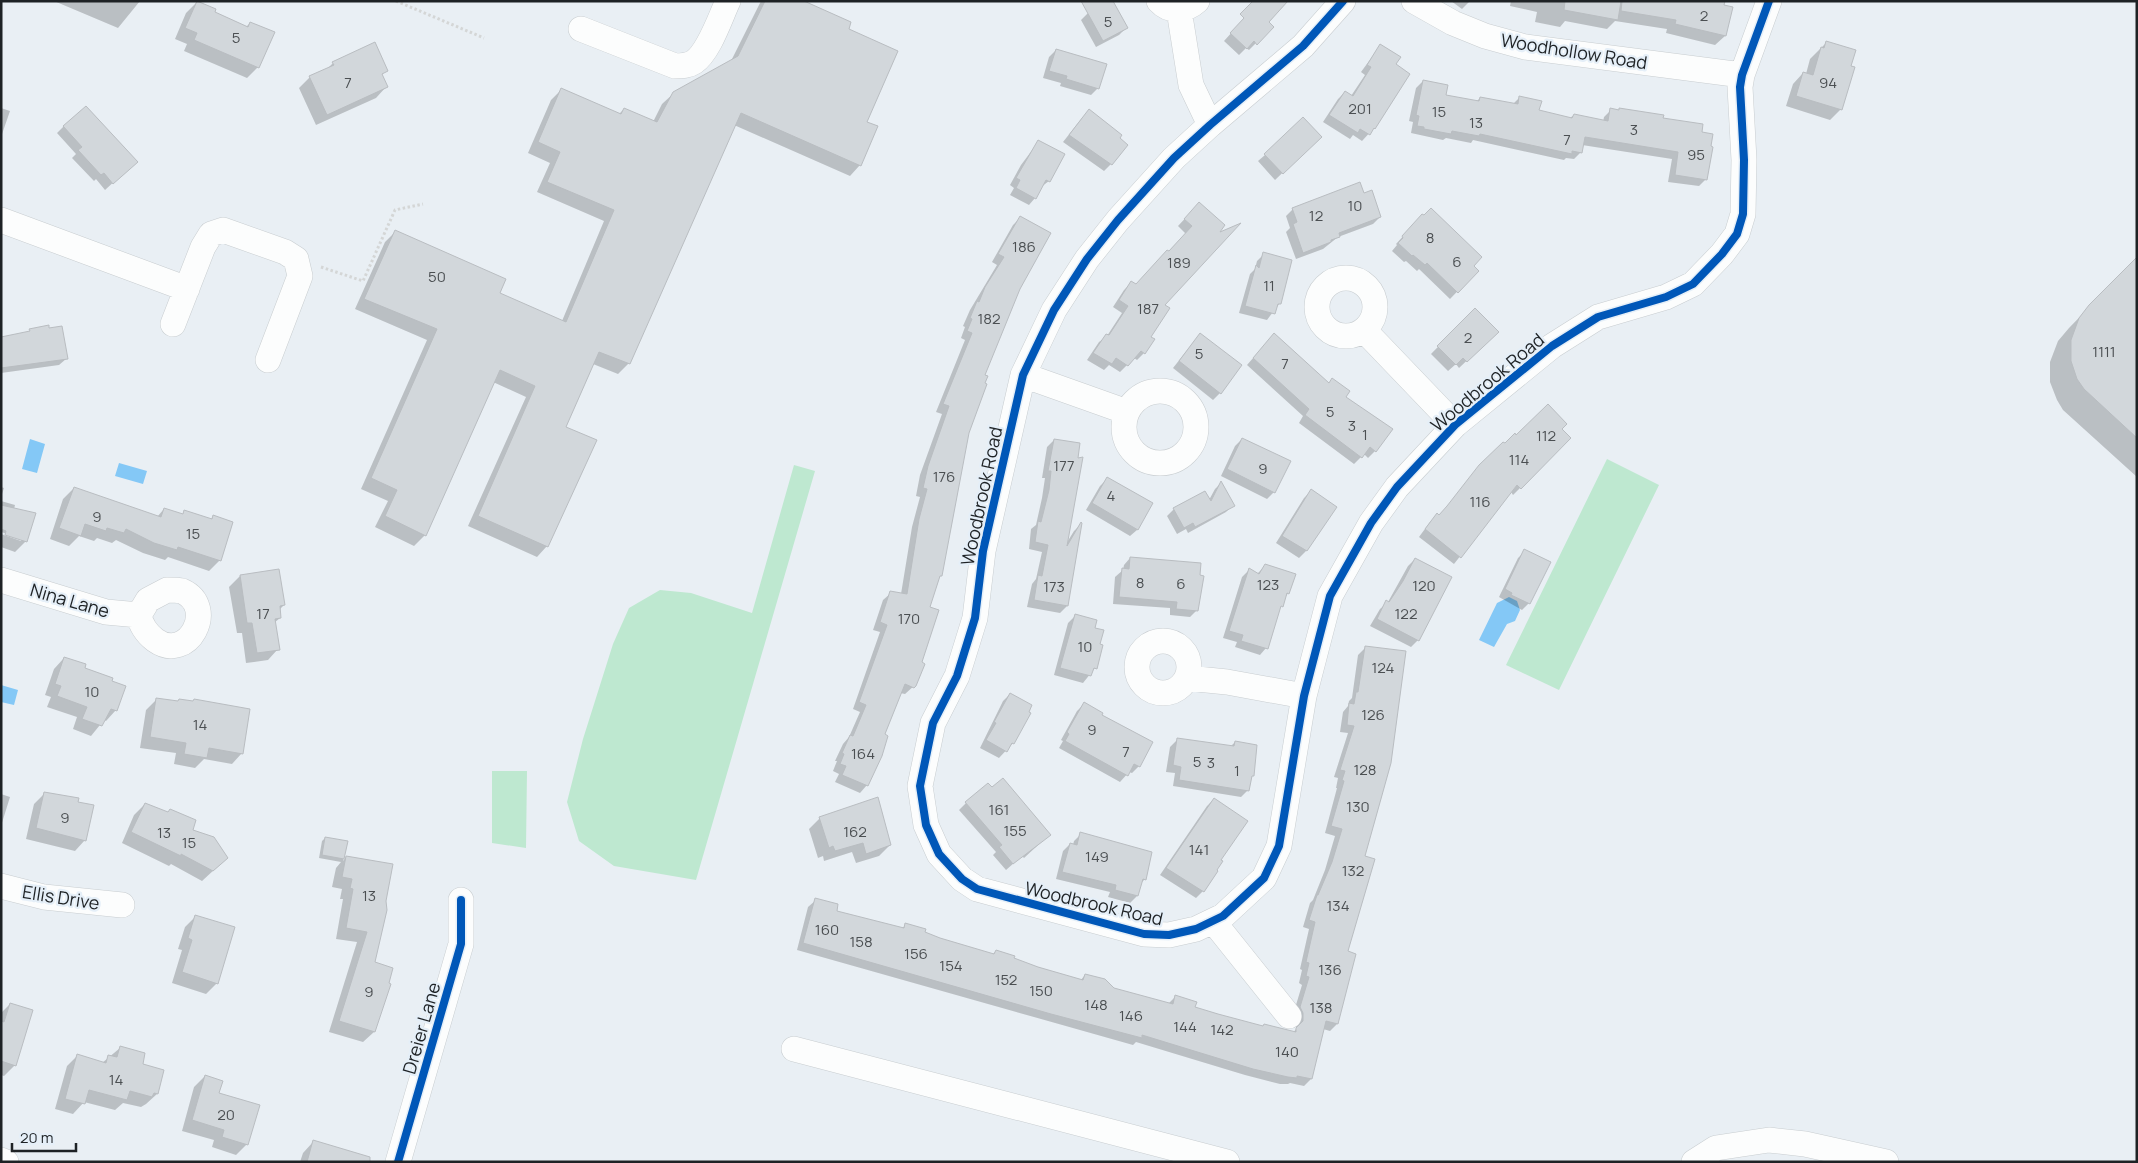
<svg xmlns="http://www.w3.org/2000/svg" width="2138" height="1163" font-family="Manrope,sans-serif">
  <style>
    .green { fill: #bee8d0 }
    .water { fill: #84c8f6 }
    .shadow { fill: #0003 }
    .building { fill: #d2d7db; stroke: #b9bdc1 }
    .lines { fill: none; stroke-linecap: round; stroke-linejoin: round }
    .minor-casing { stroke: #c8cdd0; stroke-width: 26 }
    .path { stroke: #d4d6d6; stroke-width: 3; stroke-dasharray: 2.5 2.5; stroke-linecap: butt }
    .minor { stroke: #fcfdfd; stroke-width: 25 }
    .cycleway-casing { stroke: #e5eff8; stroke-width: 11 }
    .cycleway { stroke: #0057b8; stroke-width: 8 }
    .labels { text-anchor: middle; dominant-baseline: central; stroke-width: 4.5; stroke-linejoin: round; paint-order: stroke }
    .number-label { font-size: 15px; fill: #4b4f52 }
    .street-label { font-size: 18px; fill: #1e2225; stroke: #e5eff8 }
  </style>
  <rect width="100%" height="100%" fill="#e9eff4"/>
  <path class="green" d="M1607 459 1659 485 1559 690 1506 665Z
    M794 465 815 471 696 880 614 866 579 841 567 802 583 739 613 644 629 608 660 590 691 593 752 613Z
    M492 771H527L526 848 492 843Z"/>
  <path class="water" d="M30 439 45 444 37 473 22 469Z
    M119 463 147 471 143 484 115 476Z
    M1509 597 1517 601 1520 610 1515 621 1507 624 1494 647 1479 640 1497 603Z
    M1 685 18 690 14 705 1 702Z"/>
  <path class="shadow" d="M54 1H140L118 28Z
    M761 1H801L847 30 865 123 860 165 850 176 734 125 629 363 618 374 593 364 565 428 547 546 537 557 468 526 526 397 493 382 425 535 414 546 375 527 388 501 361 489 427 340 355 309 385 242 396 231 498 294 562 321 604 221 537 192 550 163 528 153 551 100 562 89 619 114 624 109 653 122 662 104 674 93 731 61Z
    M1260 1 1267 22 1272 27 1249 50 1246 48 1239 55 1224 41Z
    M1451 1H1470L1462 9Z
    M1511 1H1718L1722 6 1731 8 1725 36 1715 45 1666 33 1667 29 1615 21 1607 29 1565 21 1560 27 1535 22 1537 12 1510 6Z
    M197 2 213 13 246 27 250 23 258 67 247 78 184 51 187 44 175 39 186 13Z
    M1088 13 1126 28 1119 35 1096 47 1081 20Z
    M1826 43 1850 67 1841 109 1830 120 1786 106 1793 84 1803 73 1806 74 1810 59Z
    M1380 46 1394 65 1374 128 1362 141 1353 135 1350 139 1323 122 1338 99 1345 92 1351 96 1365 75 1361 72Z
    M1056 50 1098 88 1091 95 1060 86 1061 83 1043 78 1049 57Z
    M333 63 386 70 381 76 386 87 376 98 316 125 299 88 310 77 326 70Z
    M1423 81 1445 96 1476 102 1480 98 1513 104 1520 97 1538 111 1570 118 1574 115 1603 122 1604 117 1611 110 1618 111 1620 109 1662 119 1706 179 1699 186 1668 182 1672 159 1582 145 1581 152 1574 159 1566 158 1564 160 1473 140 1471 143 1446 138 1443 140 1411 133 1413 122 1409 121 1416 88Z
    M1 108 10 111 1 137Z
    M1082 118 1111 164 1104 171 1063 142Z
    M64 126 129 168 105 190 96 179 94 181 72 158 76 154 57 133Z
    M1320 137 1275 180 1258 161 1265 155Z
    M1039 141 1049 181 1041 187 1035 198 1029 205 1010 195 1014 188 1010 185 1021 165Z
    M1364 195 1380 217 1373 224 1338 237 1323 249 1296 259 1286 232 1290 228 1286 216 1293 209Z
    M1192 211 1223 225 1163 305 1144 353 1137 360 1134 358 1120 372 1109 365 1104 370 1087 360 1099 342 1107 336 1122 313 1113 307 1124 290 1131 283 1136 285 1186 234 1178 226Z
    M1021 217 1019 289 983 375 967 433 941 575 937 579 928 608 915 685 905 694 900 693 883 735 867 785 860 793 835 782 839 774 833 771 837 761H835L843 744 849 737 860 712 853 709 880 632 873 630 883 600 891 593 901 594 912 527 920 497 916 496 920 475 942 414 936 412 965 340 961 338 965 327 963 326 970 310 997 265 992 262 1013 225Z
    M1416 222 1477 271 1450 299 1419 269 1417 271 1406 261 1404 262 1392 251 1397 245 1396 244Z
    M1264 254 1279 304 1267 320 1239 313 1250 274 1255 269 1257 261Z
    M2137 258V477L2063 410 2057 400 2050 382V362L2058 341 2069 328Z
    M1475 309 1497 332 1459 368 1456 364 1448 371 1431 354Z
    M48 327 66 359 59 365 1 373V339Z
    M1200 334 1220 393 1213 400 1173 368Z
    M1267 342 1329 384 1344 397 1375 451 1368 458 1364 454 1354 464 1299 423 1303 416 1247 365Z
    M1560 429 1570 438 1513 495 1511 492 1454 564 1419 537 1430 522 1439 516 1505 445 1516 436Z
    M1242 439 1274 492 1267 499 1221 476 1235 446Z
    M1054 440 1066 544 1074 531 1081 524 1067 606 1060 613 1027 607 1032 584 1036 579 1042 552 1029 549 1031 529 1036 525 1042 498 1045 478H1042L1047 447Z
    M1107 479 1152 503 1137 530 1130 536 1086 510 1100 486Z
    M1221 483 1233 505 1226 512 1188 533 1186 529 1177 534 1167 516 1174 509 1209 500 1215 489Z
    M1 487 4 488 1 497Z
    M74 488 157 517 164 509 182 515 185 512 210 520 213 517 220 560 209 571 168 557 165 560 143 553 116 540 112 543 97 538 94 541 79 536 69 546 50 539 63 499Z
    M1311 491 1336 507 1306 551 1299 558 1276 543 1304 498Z
    M1 501 15 505 14 509 26 541 15 552 1 547V534L21 541V538L1 532Z
    M1525 551 1529 603 1522 610 1499 597 1518 558Z
    M1130 558 1197 610 1190 617 1170 615V608L1113 604 1115 577 1123 570 1124 565Z
    M1415 559 1418 640 1411 647 1370 626 1380 609 1388 602 1408 566Z
    M1265 566 1288 593 1278 609 1266 648 1260 655 1235 647 1237 642 1223 638 1242 577 1249 570 1257 574Z
    M240 576 284 605 279 610 280 618 274 623 278 649 268 660 246 663 242 633H237L229 587Z
    M1075 616 1094 629 1099 645 1095 668 1083 683 1054 675 1068 623Z
    M1365 648 1363 856 1346 952 1355 954 1337 1024 1330 1031 1323 1029 1311 1079 1304 1086 1290 1083 1288 1084H1280L1245 1075 1136 1042 1133 1045 797 950 808 907 816 900 836 912 901 929 906 925 939 940 992 955 996 951 1013 959 1080 981 1085 975 1113 989 1168 1004 1175 997 1194 1008 1262 1027 1293 1033 1296 1029V1021L1293 1015 1302 985 1299 983 1302 970 1300 969 1309 929 1303 927 1310 903 1313 900 1325 870 1335 836 1325 833 1337 788H1336L1338 778 1334 777 1348 733 1340 732 1343 712 1348 706 1349 701 1352 698 1358 655Z
    M64 658 111 682 116 710 106 721 104 720 91 736 73 729 77 717 47 707 51 697 45 695 54 669Z
    M1010 694 1013 743 999 758 980 748 1003 701Z
    M157 699 242 753 232 764 204 759 195 768 174 764 176 753 140 748 146 710Z
    M1084 704 1100 716 1139 766 1132 773 1129 772 1120 782 1059 748 1063 741 1061 740 1077 711Z
    M1177 740 1230 747 1235 742 1252 776 1248 790 1241 797 1173 786 1175 773 1166 772 1170 747Z
    M45 793 77 802 85 840 75 851 26 839 34 804Z
    M1 794 10 797 1 826Z
    M1214 799 1220 860 1203 891 1196 898 1160 875 1207 806Z
    M966 803 1049 835 1024 858 1022 856 1006 870 993 855 996 852 959 810Z
    M145 804 191 830 227 858 202 881 171 864 169 866 122 843 134 815Z
    M820 818 890 845 879 856 856 863 852 852 824 861 823 856 818 858 809 829Z
    M1081 834 1145 879 1141 883 1137 896 1130 903 1108 897 1110 892 1056 879 1063 851 1070 844 1073 845 1074 841Z
    M325 838 346 842 343 861 346 857 391 865 374 963V1032L363 1042 329 1032 357 942 336 939 343 899H340L342 889 332 887 336 868 341 862 319 858 322 841Z
    M196 916 217 983 206 994 172 983 182 950 178 949 185 927Z
    M10 1004 15 1065 4 1076 1 1075V1013Z
    M120 1048 141 1065 157 1094 146 1104 141 1107 123 1103 115 1110 84 1102 73 1114 55 1109 67 1066 77 1056 102 1063Z
    M205 1076 218 1094 247 1144 236 1155 212 1147 214 1140 182 1131 194 1087Z
    M313 1142 345 1162H300L303 1153Z"/>
  <path class="building" d="M197 1 216 9 215 12 248 27 250 22 275 32 259 68 194 40 197 33 185 28Z
    M765 1H804L851 22 849 29 898 51 867 122 878 126 861 166 741 113 630 364 599 352 566 427 597 440 548 547 478 516 535 386 500 370 426 536 385 516 397 490 371 478 437 329 364 299 395 230 506 279 500 293 566 322 614 210 547 182 560 152 538 142 561 88 621 114 624 108 657 122 673 92 738 56Z
    M1081 1H1113L1128 28 1103 41Z
    M1253 1H1288L1269 22 1274 27 1257 45 1254 41 1247 49 1230 33 1244 18 1240 14Z
    M1565 1H1621L1618 20 1564 10Z
    M1622 1H1725L1724 5 1733 7 1726 36 1675 24 1676 20 1621 11Z
    M1826 41 1856 50 1851 66 1855 67 1842 110 1796 96 1803 72 1813 75 1821 47 1824 48Z
    M375 42 388 71 382 74 388 87 327 115 309 76 334 65 332 62Z
    M1380 44 1401 57 1396 64 1410 74 1375 129 1374 128 1370 135 1360 129 1358 133 1329 115 1345 91 1353 96 1371 67 1367 65Z
    M1056 49 1107 64 1099 89 1066 79 1067 76 1049 71Z
    M1423 80 1448 85 1446 95 1479 101 1480 97 1518 104 1519 96 1542 101 1539 110 1572 118 1574 114 1608 121 1610 108 1619 110V108L1664 115 1663 118 1703 124 1702 132 1713 134 1711 146 1713 147 1707 180 1675 175 1678 152 1585 137 1582 153 1572 151V154L1480 134 1479 136 1452 131 1451 134 1424 129V127L1417 126 1419 116 1416 115Z
    M86 106 138 162 113 184 104 173 101 175 78 150 82 147 63 126Z
    M1089 109 1122 135 1120 138 1128 145 1112 165 1069 135Z
    M1303 117 1322 137 1283 174 1264 154Z
    M1038 140 1065 154 1050 182 1046 180 1036 199 1016 188 1020 180 1016 178Z
    M1360 182 1364 193 1372 190 1381 217 1339 233 1340 237 1331 240V242L1303 253 1293 224 1297 222 1292 208Z
    M1199 202 1225 225 1220 232 1241 223 1165 305 1170 308 1151 337 1155 339 1145 354 1141 351 1128 366 1116 358 1112 364 1093 353 1106 334 1109 335 1128 306 1119 300 1131 281 1136 284 1167 250 1169 251 1192 226 1184 219Z
    M1431 208 1482 257 1474 266 1479 271 1458 293 1427 263 1425 265 1413 255 1412 256 1398 243 1403 238 1402 236 1422 214 1424 215Z
    M1020 216 1051 233 1020 289 985 375 988 376 985 383 987 384 969 433 942 576H940L930 607 939 610 922 662 925 664 916 686 914 688 905 684 885 734 888 736 882 756 868 786 842 775 846 766 840 764 844 754 842 753 850 735 853 736 866 705 859 702 887 625 880 622 890 591 907 594 919 519 927 489 923 488 928 466 949 406 943 404 972 333 967 331 972 319 970 318 977 301 979 302 985 287 1004 257 998 254Z
    M1263 252 1292 260 1281 304H1278L1275 314 1245 306 1256 265 1259 268Z
    M2137 257V438L2084 389 2077 379 2071 361V340L2079 318 2089 305Z
    M1475 308 1499 332 1467 362 1463 358 1456 365 1437 346Z
    M49 325V328L62 326 68 359 1 368V337L30 331 29 329Z
    M1200 333 1242 365 1221 394 1179 361Z
    M1274 333 1329 383 1332 378 1350 391 1346 397 1393 429 1376 452 1370 447 1362 458 1305 415 1309 409 1253 358Z
    M1548 404 1567 424 1562 429 1571 438 1521 489 1517 485 1461 558 1425 529 1437 513 1439 515 1447 506 1479 465 1503 442 1505 443 1515 433 1516 435Z
    M1242 438 1291 461 1275 493 1227 469Z
    M1054 439 1080 443 1078 458 1083 457 1067 546 1081 522 1082 523 1068 606 1034 600 1038 575 1042 576 1048 545 1035 542 1038 521 1041 522 1049 490 1051 471H1048Z
    M1107 477 1153 503 1138 530 1092 503Z
    M1221 481 1235 506 1195 527 1193 523 1184 528 1173 508 1205 491 1211 501Z
    M74 487 161 517 164 508 183 514 184 510 212 519 213 515 233 522 221 561 178 547 177 550 154 543 126 529 124 533 107 528 106 531 85 524 81 536 59 528Z
    M1311 489 1337 507 1307 551 1282 536Z
    M1 505 36 513 27 542 5 535 6 531 1 529Z
    M1524 549 1551 562 1530 604 1511 595 1512 593 1505 589Z
    M1130 557 1201 563 1200 575 1204 576 1198 611 1176 609 1177 602 1119 597 1122 568 1129 569Z
    M1415 558 1452 577 1419 641 1377 619 1386 600 1389 602 1403 581Z
    M1265 564 1296 574 1289 594 1287 593 1283 607 1281 606 1268 649 1241 641 1243 635 1229 631 1249 568 1259 574Z
    M279 569 285 605 280 606 281 618 275 619 280 650 257 653 252 623H247L240 575Z
    M1075 614 1097 620 1095 628 1104 630 1100 644 1103 645 1097 669 1094 668 1091 676 1060 668Z
    M1365 646 1406 651 1391 763 1365 856 1375 859 1348 951 1356 954 1338 1024 1326 1021 1312 1079 1297 1076V1078L1288 1077 1253 1069 1142 1035V1038L1051 1014 803 943 815 898 838 904 837 911 904 928 905 923 926 929 925 932 940 938 994 954 996 950 1015 956 1014 958 1038 967 1083 980 1085 974 1105 979 1114 988 1173 1004 1175 995 1197 1002 1195 1007 1218 1014 1263 1026 1264 1024 1296 1032V1028L1303 1021V1013L1300 1007 1309 977 1306 976 1309 963 1306 962 1315 922 1309 920 1317 895H1318L1332 862 1342 829 1331 826 1344 781 1342 780 1345 771 1340 770 1354 726 1347 725 1349 703 1354 704 1356 692H1358Z
    M64 657 86 664 85 668 113 678 112 681 126 686 117 711 111 709 102 726 82 719 87 707 57 696 61 686 55 684Z
    M1010 693 1032 705 1029 712 1031 713 1014 744 1012 743 1007 752 986 740 996 723 994 722Z
    M156 698 178 701 179 699 193 701 194 699 250 709 243 754 209 748 207 758 184 754 186 743 150 737Z
    M1084 702 1103 713 1102 715 1153 742 1140 767 1134 764 1128 776 1065 741 1069 734 1067 732Z
    M1177 738 1234 746 1235 741 1257 745 1254 776H1252L1249 791 1179 780 1181 767 1173 765Z
    M1003 778 1051 835 1013 864 999 847 1002 845 965 802 988 783 992 787Z
    M44 792 79 798 78 802 94 805 86 841 36 828Z
    M878 797 891 845 866 854 863 843 835 851 833 846 829 848 819 817Z
    M1214 798 1248 821 1221 860 1223 861 1217 870 1218 871 1204 892 1166 868Z
    M145 803 168 812 170 809 196 820 193 830 214 837 228 858 213 871 181 854V856L131 832Z
    M1080 832 1152 852 1146 880 1143 879 1138 896 1115 890 1116 885 1062 872 1070 843 1077 845Z
    M325 837 348 841 344 859 322 855Z
    M346 856 393 864 386 901 387 910 375 962 393 968 389 983 391 984 375 1032 339 1021 367 932 346 928 353 889 350 888 352 879 342 877Z
    M195 915 235 927 218 984 182 972 192 940 188 938Z
    M10 1003 33 1010 16 1066 1 1061V1021L4 1022Z
    M120 1046 145 1053 143 1064 164 1070 158 1094 154 1093 152 1097 130 1091 127 1100 89 1090 85 1104 65 1099 77 1054 106 1063 108 1055 117 1057Z
    M205 1075 223 1081 219 1093 260 1105 248 1145 222 1137 224 1130 192 1120Z
    M313 1140 370 1157V1162H307Z"/>
  <g class="lines">
    <defs>
      <path id="minor" d="M1159 1C1170 13 1186 11 1197 1
        M1343 1 1303 46 1210 125 1174 158 1118 220 1087 259 1054 310 1023 375 983 551 975 618 957 676 933 723 920 786 926 825 939 854 962 879 977 889 1144 934 1169 935 1196 929 1223 916 1264 878 1279 846 1304 696 1330 596 1371 523 1397 487 1455 425 1552 346 1598 317 1666 297 1693 284 1722 254 1737 234 1743 214 1744 160 1740 87 1742 75 1769 1
        M1414 1 1453 23 1485 36 1525 47 1742 75
        M1179 10 1191 85 1210 125
        M581 29 675 66C682 66 688 66 694 62 709 52 720 18 728 1
        M1 220 187 289
        M1317 307a29 29 0 1 1 58 0a29 29 0 1 1-58 0Z
        M173 324 203 247 211 234 223 230 285 252 296 259 300 276 268 360
        M1364 330 1455 425
        M1023 375 1127 412
        M1124 427a36 36 0 1 1 72 0a36 36 0 1 1-72 0Z
        M1 580 106 612 139 615
        M167 590C171 590 178 590 182 591 218 607 188 664 155 640 146 633 141 626 139 615L148 600Z
        M1137 667a26 26 0 1 1 52 0a26 26 0 1 1-52 0Z
        M1187 678 1227 682 1304 696
        M1 886 44 897 122 905
        M1213 921 1289 1016
        M794 1049 1227 1162
        M1 1160 6 1162
        M398 1162 461 944V900
        M1694 1162 1716 1148 1769 1140 1805 1144 1886 1162"/>
    </defs>
    <use href="#minor" class="minor-casing"/>
    <path class="path" d="M396 1 484 38
      M321 267 363 281 395 210 423 204"/>
    <use href="#minor" class="minor"/>
    <defs>
      <path id="cycleway" d="M1343 1 1303 46 1210 125 1174 158 1118 220 1087 259 1054 310 1023 375 983 551 975 618 957 676 933 723 920 786 926 825 939 854 962 879 977 889 1144 934 1169 935 1196 929 1223 916 1264 878 1279 846 1304 696 1330 596 1371 523 1397 487 1455 425 1552 346 1598 317 1666 297 1693 284 1722 254 1737 234 1743 214 1744 160 1740 87 1742 75 1769 1
        M398 1162 461 944V900"/>
    </defs>
    <use href="#cycleway" class="cycleway-casing"/>
    <use href="#cycleway" class="cycleway"/>
  </g>
  <g class="labels">
    <g class="number-label">
      <text x="1704" y="15">2</text>
      <text x="1108" y="21">5</text>
      <text x="236" y="37">5</text>
      <text x="348" y="82">7</text>
      <text x="1828" y="82">94</text>
      <text x="1360" y="108">201</text>
      <text x="1439" y="111">15</text>
      <text x="1476" y="122">13</text>
      <text x="1634" y="129">3</text>
      <text x="1567" y="139">7</text>
      <text x="1696" y="154">95</text>
      <text x="1355" y="205">10</text>
      <text x="1316" y="215">12</text>
      <text x="1430" y="237">8</text>
      <text x="1024" y="246">186</text>
      <text x="1457" y="261">6</text>
      <text x="1179" y="262">189</text>
      <text x="437" y="276">50</text>
      <text x="1269" y="285">11</text>
      <text x="1148" y="308">187</text>
      <text x="989" y="318">182</text>
      <text x="1468" y="337">2</text>
      <text x="2104" y="351">1111</text>
      <text x="1199" y="353">5</text>
      <text x="1285" y="363">7</text>
      <text x="1330" y="411">5</text>
      <text x="1352" y="425">3</text>
      <text x="1365" y="434">1</text>
      <text x="1546" y="435">112</text>
      <text x="1519" y="459">114</text>
      <text x="1064" y="465">177</text>
      <text x="1263" y="468">9</text>
      <text x="944" y="476">176</text>
      <text x="1111" y="495">4</text>
      <text x="1480" y="501">116</text>
      <text x="97" y="516">9</text>
      <text x="193" y="533">15</text>
      <text x="1140" y="582">8</text>
      <text x="1181" y="583">6</text>
      <text x="1268" y="584">123</text>
      <text x="1424" y="585">120</text>
      <text x="1054" y="586">173</text>
      <text x="263" y="613">17</text>
      <text x="1406" y="613">122</text>
      <text x="909" y="618">170</text>
      <text x="1085" y="646">10</text>
      <text x="1383" y="667">124</text>
      <text x="92" y="691">10</text>
      <text x="1373" y="714">126</text>
      <text x="200" y="724">14</text>
      <text x="1092" y="729">9</text>
      <text x="1126" y="751">7</text>
      <text x="863" y="753">164</text>
      <text x="1197" y="761">5</text>
      <text x="1211" y="762">3</text>
      <text x="1365" y="769">128</text>
      <text x="1237" y="770">1</text>
      <text x="1358" y="806">130</text>
      <text x="999" y="809">161</text>
      <text x="65" y="817">9</text>
      <text x="1015" y="830">155</text>
      <text x="855" y="831">162</text>
      <text x="164" y="832">13</text>
      <text x="189" y="842">15</text>
      <text x="1199" y="849">141</text>
      <text x="1097" y="856">149</text>
      <text x="1353" y="870">132</text>
      <text x="369" y="895">13</text>
      <text x="1338" y="905">134</text>
      <text x="827" y="929">160</text>
      <text x="861" y="941">158</text>
      <text x="916" y="953">156</text>
      <text x="951" y="965">154</text>
      <text x="1330" y="969">136</text>
      <text x="1006" y="979">152</text>
      <text x="1041" y="990">150</text>
      <text x="369" y="991">9</text>
      <text x="1096" y="1004">148</text>
      <text x="1321" y="1007">138</text>
      <text x="1131" y="1015">146</text>
      <text x="1185" y="1026">144</text>
      <text x="1222" y="1029">142</text>
      <text x="1287" y="1051">140</text>
      <text x="116" y="1079">14</text>
      <text x="226" y="1114">20</text>
    </g>
    <g class="street-label">
      <text transform="translate(1574 51) rotate(9)">Woodhollow Road</text>
      <text transform="translate(1487 382) rotate(-40)">Woodbrook Road</text>
      <text transform="translate(981 496) rotate(-78)">Woodbrook Road</text>
      <text transform="translate(70 600) rotate(16)">Nina Lane</text>
      <text transform="translate(61 897) rotate(9)">Ellis Drive</text>
      <text transform="translate(1094 903) rotate(13)">Woodbrook Road</text>
      <text transform="translate(421 1028) rotate(-74)">Dreier Lane</text>
    </g>
  </g>
  <rect width="2138" height="1163" fill="none" stroke="#1e2225" stroke-width="5"/>
  <path d="M12 1143v8h64v-8" fill="none" stroke="#1e2225" stroke-width="2.5"/>
  <text x="20" y="1143" font-size="15" fill="#1e2225" stroke="#e5eff8" stroke-width="4" paint-order="stroke">20 m</text>
</svg>
